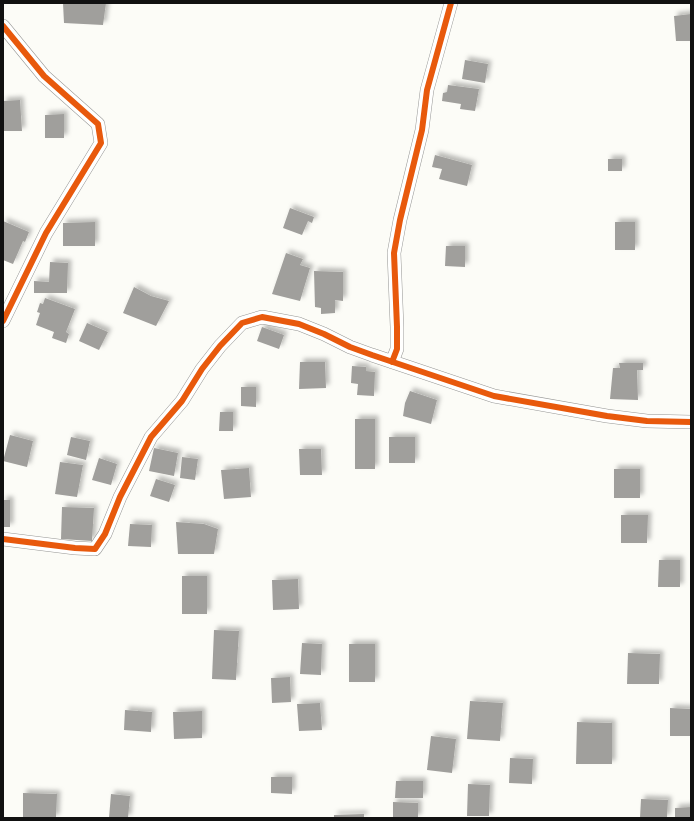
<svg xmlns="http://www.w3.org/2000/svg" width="694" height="821" font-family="'Noto Serif',serif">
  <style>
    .building { fill: #a09f9c; filter: url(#shadow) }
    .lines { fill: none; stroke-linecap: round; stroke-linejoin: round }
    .street-casing { stroke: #979795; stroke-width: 14 }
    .street { stroke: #fffffe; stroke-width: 13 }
    .cycleway-casing { stroke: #fff; stroke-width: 8 }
    .cycleway { stroke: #e8590c; stroke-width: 6 }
  </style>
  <defs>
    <filter id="shadow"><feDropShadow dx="3.5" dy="-3.5" stdDeviation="2" flood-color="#0004"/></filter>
  </defs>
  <rect width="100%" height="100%" fill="#fcfcf7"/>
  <path class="building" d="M63 3H106L103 25 64 23Z
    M691 14V41H676L674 16Z
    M465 60 488 64 485 83 462 79Z
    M448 85 479 89 475 111 460 109 461 104 442 101 443 93 447 92Z
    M20 100 22 131H3V101Z
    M64 114V138H45V115Z
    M435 155 472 165 467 186 439 179 442 169 432 167Z
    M608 159H622V171H608Z
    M290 208 314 217 312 223 308 221 302 235 283 228Z
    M3 221 29 232 25 242 23 241 13 264 3 260Z
    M95 222V246H63V223Z
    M615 222H635V250H615Z
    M446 246H465V267L445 266Z
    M286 253 303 259 300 265 310 268 300 301 272 294Z
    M50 262 68 263 67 293H34V281L49 282Z
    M314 271 343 272V301L335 300V313L321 314V308L315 307Z
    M134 287 151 296 169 301 156 326 123 313Z
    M45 298 75 309 66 332 69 334 66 343 52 338 54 332 36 325 40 313 37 312 40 303 43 304Z
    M87 323 108 332 99 350 79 341Z
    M262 327 284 335 279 349 257 341Z
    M300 362H325L326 388 299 389Z
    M619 363H643V370H637L638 400 610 399 613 368H620Z
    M352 366 366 367V371L375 372 374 396 357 395 358 384 351 383Z
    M241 387H256V407L241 406Z
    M410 391 437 400 431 424 403 416 405 403Z
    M220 412H233V431H219Z
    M355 419H375V469H355Z
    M10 435 33 441 27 467 3 461Z
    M71 437 90 441 86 460 67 455Z
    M389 437H415V463H389Z
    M154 448 178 453 174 476 149 471Z
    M299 449H321L322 475H300Z
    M182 457 198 459 195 480 180 478Z
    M99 458 117 464 111 485 92 480Z
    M60 462 83 465 77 497 55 494Z
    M249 468 251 497 224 499 221 470Z
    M614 469H640V498H614Z
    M156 479 175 485 169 502 150 496Z
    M3 500H10V527H3Z
    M62 507 94 508 92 541 61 539Z
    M621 515H648L647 543H621Z
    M176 522 204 524 218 529 214 554H178Z
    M130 524 152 525 151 547 128 546Z
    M659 560H680V587H658Z
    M182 576H207V614H182Z
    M298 579 299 609 273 610 272 580Z
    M214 630 239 631 236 680 212 679Z
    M302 643 322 644 321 675 300 674Z
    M349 644H375V682H349Z
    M628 653 660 654 659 684H627Z
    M290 677 291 702 272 703 271 678Z
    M470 701 503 703 500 741 467 739Z
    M320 703 322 730 299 731 297 704Z
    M670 708 691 709V736H670Z
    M125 710 152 712 151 732 124 730Z
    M202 711V738L174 739 173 712Z
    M577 722 612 723V764H576Z
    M431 736 456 739 452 773 427 770Z
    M510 758 533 759 532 784 509 783Z
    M271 777H292V794L271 793Z
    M396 781H423V798H395Z
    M468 784 490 785 489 816H467Z
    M23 793 57 794 56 818H23Z
    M111 794 130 796 128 818H109Z
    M641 799 668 800 667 818H640Z
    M393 802 418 803V818H393Z
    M691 807V818H675V808Z
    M364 814V818H334V815Z"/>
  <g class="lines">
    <defs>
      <path id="street" d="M3 26 44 76 98 124 101 143 46 233 3 321
        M392 362 397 349V327L394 253 400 220 422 130 427 90 451 3
        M3 539 75 548 95 549 105 534 120 497 151 437 182 401 202 369 220 346 242 323 262 317 299 324 324 334 350 347 372 355 494 396 607 416 647 421 691 422"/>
    </defs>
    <use href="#street" class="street-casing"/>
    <use href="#street" class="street"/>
    <defs>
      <path id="cycleway" d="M3 26 44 76 98 124 101 143 46 233 3 321
        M392 362 397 349V327L394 253 400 220 422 130 427 90 451 3
        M3 539 75 548 95 549 105 534 120 497 151 437 182 401 202 369 220 346 242 323 262 317 299 324 324 334 350 347 372 355 494 396 607 416 647 421 691 422"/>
    </defs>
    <use href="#cycleway" class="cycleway-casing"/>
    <use href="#cycleway" class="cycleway"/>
  </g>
  <rect width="694" height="821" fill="none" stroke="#111111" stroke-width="8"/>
</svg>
